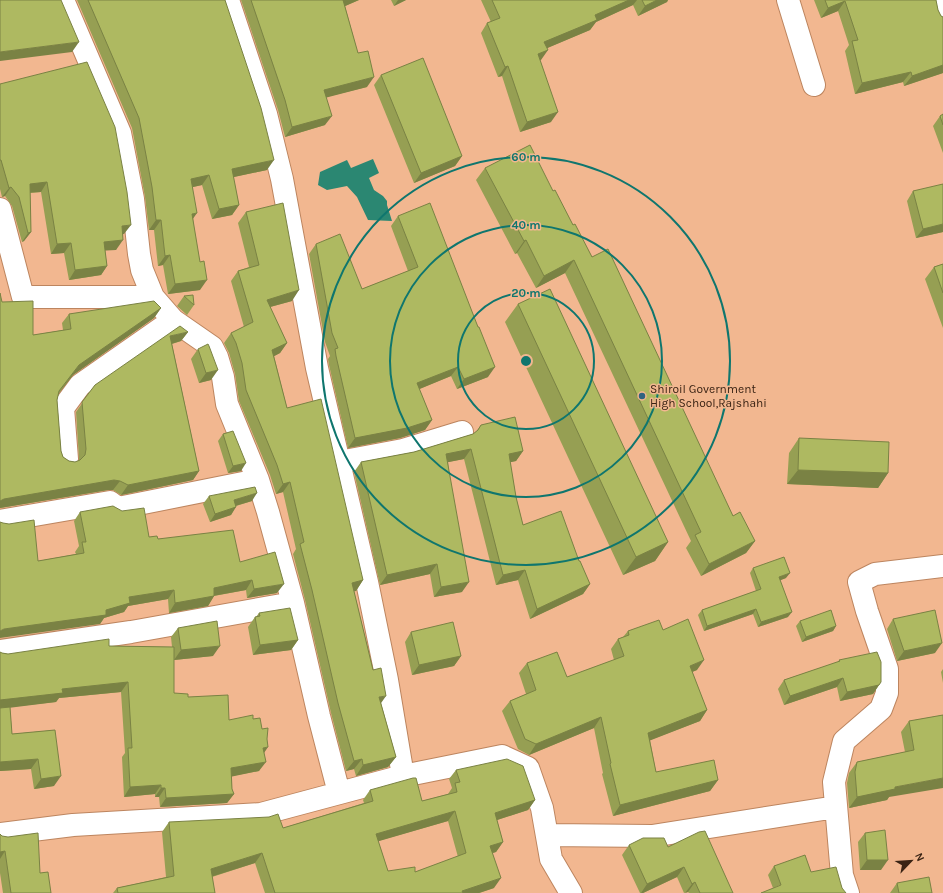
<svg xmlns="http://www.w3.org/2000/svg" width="943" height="893" font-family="Karla,sans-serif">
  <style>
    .water { fill: #2b8772 }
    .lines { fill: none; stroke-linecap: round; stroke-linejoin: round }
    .minor-casing { stroke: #bd855f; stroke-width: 24 }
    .minor { stroke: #fff; stroke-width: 22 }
    .wall { fill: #969f53; fill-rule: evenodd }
    .shaded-wall { fill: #7a8244 }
    .building { fill: #aeb961; stroke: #7a8244; fill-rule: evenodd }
    .ring { fill: none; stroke: #0f766e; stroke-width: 2 }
    .poi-dot { fill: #306380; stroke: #f2b790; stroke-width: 1.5 }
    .labels { text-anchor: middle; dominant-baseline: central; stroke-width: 3; stroke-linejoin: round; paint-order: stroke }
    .poi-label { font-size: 12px; fill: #3a2314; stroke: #f2b790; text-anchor: start }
    .centre { fill: #0f766e; stroke: #f2b790; stroke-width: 2 }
    .ring-label { font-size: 12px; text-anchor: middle; font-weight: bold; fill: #0f766e; stroke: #f2b790; stroke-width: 3; stroke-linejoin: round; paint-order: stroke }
  </style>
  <rect width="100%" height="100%" fill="#f2b790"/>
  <path class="water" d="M373 159 379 173 369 178 374 190 383 196 387 201V205L392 221 368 220 357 197 347 186 327 190 318 185 320 172 347 160 351 168Z"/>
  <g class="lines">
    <defs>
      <path id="minor" d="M63 0 120 133 133 199 139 254 142 270 153 297 173 320 212 347 217 357 223 377 227 404 258 480 268 512 293 603 319 716 339 793
        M228 0 266 114 282 179 317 368 367 582 387 680 403 776
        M788 0 814 85
        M939 0 943 18
        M0 209 23 297H153
        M67 459 63 408 80 385 173 320
        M339 462 403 450 462 432
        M0 521 110 502 118 508 258 480
        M0 651 131 632 293 603
        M0 834 73 825 261 814 403 776 502 756 528 768 542 808 551 859 571 893
        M547 835 652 836 836 807
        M848 893 842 875 834 782 844 741 881 709 887 693V669L867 611 859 582 875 574 943 566"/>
    </defs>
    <use href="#minor" class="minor-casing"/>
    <use href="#minor" class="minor"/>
  </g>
  <path class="wall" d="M77 0H225L267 170 233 177 239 205 232 215 212 219 202 185 193 187V218L200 290 168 294 163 265 158 266 154 230H149L145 197 132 128Z
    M241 0H359L345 6 367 87 326 97 325 125 285 137 278 110Z
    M391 0H406L394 6Z
    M481 0H668L667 2 638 16 633 5 596 22 590 30 547 48 540 60 551 122 520 132 502 76 498 77 481 33 487 23 491 22Z
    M814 0H936L938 10 941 16 943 17V73L904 86 903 82 855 94 845 51 849 45 838 11 821 18Z
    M381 75 462 156 455 166 414 183 374 85Z
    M0 84 124 234H122L116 250H105L107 266 101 275 69 280 64 253 51 254 41 192 30 193 31 232 24 241 22 242 12 206 5 196 2 197 0 189Z
    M943 114V153L933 126 940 116Z
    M485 168 553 191 592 257 733 516 755 541 746 553 701 576 686 548 691 541 565 273 536 288 517 253 515 254 476 180Z
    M913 191 943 232 916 238 907 201Z
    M246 212 292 301 270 307 287 343 280 353 274 356 287 408 363 580 356 591H354L381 703 396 757 388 767 356 776 354 769 346 771 331 713 305 600 293 554 296 549 283 492 276 494 270 475 239 401 235 374 229 353 224 343 231 333 244 327 231 281 238 271 249 267 238 223Z
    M398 216 488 377 457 389 451 376 419 389 432 420 425 430 400 438 348 448 329 365 328 359 330 356 325 342 309 254 316 244 362 289 408 271 391 226Z
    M943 264V328L925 279 934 267Z
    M184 296 194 305 187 315 177 306Z
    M2 302 33 335 63 330 62 323 69 314 161 308 154 318 73 375 59 393 57 400 61 451 63 457 69 461 75 462 79 461V458L76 412 95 385 188 332 181 341 172 344 199 471 193 480 121 495 113 490H108L0 508Z
    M518 304 668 542 655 561 623 575 505 322Z
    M198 349 211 380 199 383 191 359Z
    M481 425 523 451 516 461 510 462 516 497 523 525 579 561 590 584 583 594 530 619 518 580 496 585 464 459 448 462 462 592 434 597 430 574 380 585 354 472 361 462 414 452 473 434 476 432Z
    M223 434 241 471 228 473 218 441Z
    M799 438 888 473 878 488 787 484 789 453Z
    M209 496 252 501 236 506 231 515 210 522 203 504Z
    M80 512 149 537 158 539 240 562 277 593 247 598 246 590 214 596 208 606 169 613 168 599 128 606 124 612 104 618 100 624 38 561 76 554 75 552 79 546 74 521Z
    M753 568 786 578 780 580 788 617 758 627 753 614 704 631 698 615 702 610 756 591 750 573Z
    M259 613 298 640 291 650 253 655 248 627 255 617H256Z
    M893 619 935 653 897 661 887 629Z
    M800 621 836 626 833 631 802 642 796 626Z
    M178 628 213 656 174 660V693L188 697 229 720 264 753 259 771 232 776V789L234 794 227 803 160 807 159 797H155V794L124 797 122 757 125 753 121 692 59 698 56 702 10 707 12 734 55 730 54 786 34 789 31 769 0 771V652L2 653 8 654 109 646 172 647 171 637Z
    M663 630 697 670 692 672 707 710 700 721 650 740 656 772 718 780 710 791 613 816 602 774 603 773 594 728 529 755 518 749 502 711 510 701 526 694 519 673 527 663 567 677 614 660 611 649 618 639 623 637 628 631Z
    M411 632 461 656 454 666 412 675 405 642Z
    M839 660 879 685 873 694 840 701 837 687 784 705 778 689 784 680 838 662Z
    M943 669V683L941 672Z
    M943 715 887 800 849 808 847 783 849 773 857 762 905 752 901 732 909 721Z
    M456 770 535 800 528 810 497 820 503 842 496 852 492 853 494 888 479 893H265L255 863 212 877 215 893H113L117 888 166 877 162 832 169 822 283 828 364 803 363 800 370 790 422 801 448 794 452 788 449 779ZM448 821 458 857 415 872 388 871 378 841Z
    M865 833 881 870H860L858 842Z
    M0 834 40 873 51 893H3L0 873Z
    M629 845 668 847 733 893H689L688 892 684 893 677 877 643 893H640L622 855Z
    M774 866 811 872 773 888 768 875Z
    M897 883 932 893H890Z"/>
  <path class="shaded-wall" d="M343 0H359L336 10Z
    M398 0H406L394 6Z
    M629 0H637L633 5 596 22 590 30 538 52 544 42 595 15Z
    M657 0H668L667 2 638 16 645 6Z
    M845 1 838 11 821 18 828 8Z
    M79 42 72 52 0 61V52Z
    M548 50 541 60 531 64 538 54Z
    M943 65V73L904 86 912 76Z
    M508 66 502 76 498 77 505 67Z
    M911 72 903 82 855 94 862 83Z
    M374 77 367 87 317 100 324 90Z
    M558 112 551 122 520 132 527 122Z
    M332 116 325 125 285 137 292 127Z
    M462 156 455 166 414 183 421 173Z
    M274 160 267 170 225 179 232 169Z
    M209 175 202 185 184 189 191 179Z
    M47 182 41 192 23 193 30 184Z
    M11 187 5 196 2 197 9 188Z
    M239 205 232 215 212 219 219 209Z
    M197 213 190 223 192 214Z
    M156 220H161L154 230H149Z
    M943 224V232L916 238 923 229Z
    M131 225 124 234 115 235 122 226Z
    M31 232 24 241 22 242 28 233Z
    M123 240 116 250 97 251 104 242Z
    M526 240 517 253 515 254 524 241Z
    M71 243 64 253 51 254 57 244Z
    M170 255 163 265 158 266 165 256Z
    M574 260 565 273 536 288 544 276Z
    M107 266 101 275 69 280 75 270Z
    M207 280 200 290 168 294 175 284Z
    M299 290 292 301 259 310 267 300Z
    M161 308 154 318 73 375 53 401 79 365Z
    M188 332 181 341 164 346 170 336Z
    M287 343 280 353 265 361 272 350Z
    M458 367 451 376 410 393 417 383Z
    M495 367 488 377 457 389 464 379Z
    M218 370 211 380 199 383 206 373Z
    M432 420 425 430 400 438 348 448 355 438Z
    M471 449 464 459 439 464 446 454Z
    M523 451 516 461 502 464 509 454Z
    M246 463 241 471 228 473 233 466Z
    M798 470 888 473 878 488 787 484Z
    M199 471 193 480 121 495 128 485Z
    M114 480 120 481 113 490H108L0 508V501L4 499Z
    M290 482 283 492 276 494 283 484Z
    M257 493 252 501 228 508 234 500Z
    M236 507 231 515 210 522 215 514Z
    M755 541 746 553 701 576 709 564Z
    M668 542 655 561 623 575 636 557Z
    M437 564 430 574 380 585 387 575Z
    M525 570 518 580 496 585 503 575Z
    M790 573 786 578 776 582 779 577Z
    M252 580 246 590 207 597 214 588Z
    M363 580 356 591 345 593 352 583Z
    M469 582 462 592 434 597 441 587Z
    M284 584 277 593 247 598 254 589Z
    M590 584 583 594 530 619 537 609Z
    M174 590 168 599 128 606 124 612 104 618 100 624 0 638V631L4 629 106 610 129 597Z
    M214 596 208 606 169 613 175 603Z
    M756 609 753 614 704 631 707 626Z
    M792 612 788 617 758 627 761 622Z
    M836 626 833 631 802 642 806 637Z
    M298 640 291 650 253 655 260 645Z
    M942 643 935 653 897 661 904 651Z
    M220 646 213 656 174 660 181 650Z
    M461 656 454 666 412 675 419 665Z
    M704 660 697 670 682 676 690 666Z
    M843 678 837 687 784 705 790 696Z
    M128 682 121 692 59 698 56 702 0 709V700L62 689Z
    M879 685 873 694 840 701 847 692Z
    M386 696 379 706V697Z
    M707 710 700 721 641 744 648 733Z
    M601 717 594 728 529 755 536 744Z
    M268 747 262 756 263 748Z
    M396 757 388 767 356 776 363 765Z
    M38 759 31 769 0 771V762Z
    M362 759 354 769 346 771 354 761Z
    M266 762 259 771 225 778 231 768Z
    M61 776 54 786 34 789 41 779Z
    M943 778V788L889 797 887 800 849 808 857 797 895 787Z
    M718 780 710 791 613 816 620 805Z
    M161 785 155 794 124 797 130 787Z
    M161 788H165L159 797H155Z
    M234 794 227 803 160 807 166 798Z
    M535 800 528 810 488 823 495 813Z
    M455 811 448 821 369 844 376 834Z
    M503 842 496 852 483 856 490 846Z
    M5 851 0 859V852Z
    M262 853 255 863 204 879 211 869Z
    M867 860H888L881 870H860Z
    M684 867 677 877 643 893H641L647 884Z
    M501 878 494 888 479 893H461L462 891Z
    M695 882 688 892 685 893 692 884Z"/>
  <path class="building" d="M0 0H61L79 42 0 52Z
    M88 0H225L261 108 274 160 232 169 239 205 219 209 209 175 191 179 197 213 192 214 200 262 204 261 207 280 175 284 170 255 165 256 161 220H156L152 187 139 118Z
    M251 0H344H343L358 53 368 51 374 77 324 90 332 116 292 127 285 100Z
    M492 0H629L595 15 597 20 544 42 548 50 538 54 558 112 527 122 508 66 505 67 487 23 500 18Z
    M642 0H657L645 6Z
    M825 0H936L938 10 941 16 943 17V65L912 76 911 72 862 83 852 41 858 40 845 1 828 8Z
    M423 58 462 156 421 173 381 75Z
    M87 62 115 127 127 192 131 225 122 226 123 240 104 242 107 266 75 270 71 243 57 244 47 182 30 184 31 232 28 233 19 197 11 187 9 188 1 160H0V84Z
    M943 114V125L940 116Z
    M530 145 553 191 555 190 573 225 575 224 592 257 608 249 733 516 740 512 755 541 709 564 695 535 701 532 574 260 544 276 526 240 524 241 485 168Z
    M943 184V224L923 229 913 191Z
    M283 203 299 290 267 300 287 343 272 350 287 408 321 399 363 580 352 583 373 670 381 668 386 696 379 697 396 757 363 765 362 759 354 761 338 703 312 590 300 544 304 542 290 482 283 484 277 465 246 390 242 363 236 343 231 333 253 322 238 271 259 265 246 212Z
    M430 203 478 327H479L495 367 464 379 458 367 417 383 432 420 407 428 355 438 336 356 335 349 338 348 332 333 316 244 340 234 362 289 418 267 398 216Z
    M943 264V293L934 267Z
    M550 289 668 542 636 557 518 304Z
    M0 293 2 302 33 301V335L71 329 69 314 154 301 161 308 79 365 59 391 57 400 61 451 63 457 69 461 75 462 80 460 85 455 86 449 82 402 95 385 180 326 188 332 170 336 199 471 128 485 120 481 114 480 4 499 0 501Z
    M193 295 194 305 184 296Z
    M208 344 209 346 218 370 206 373 198 349Z
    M515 417 523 451 509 454 516 497 523 525 561 511 579 561H580L590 584 537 609 525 570 503 575 471 449 446 454 469 582 441 587 437 564 387 575 361 462 414 452 473 434 478 430 481 425Z
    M233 431 246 463 233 466 223 434Z
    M799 438 889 442 888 473 798 470Z
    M255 487 257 493 234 500 236 507 215 514 209 496Z
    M113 506 122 511 144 508 149 537 157 536 158 539 233 530 240 562 275 552 284 584 254 589 252 580 214 588V596L175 603 174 590 129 597 130 603 106 610V615L4 629 0 631V522L3 523 9 524 34 520 38 561 84 553 82 542H86L80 512Z
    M784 557 790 573 779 577 792 612 761 622 756 609 707 626 702 610 761 589 753 568Z
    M290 608 298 640 260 645 255 617 260 616 259 613Z
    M831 610 836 626 806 637 800 621Z
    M935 610 942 643 904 651 893 619Z
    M688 619 704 660 690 666 707 710 648 733 656 772 714 760 718 780 620 805 610 764 611 763 601 717 536 744 525 739 510 701 536 690 527 663 557 652 567 677 624 656 618 639 629 635 628 631 659 620 663 630Z
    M217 621 220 646 181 650 178 628Z
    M453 622 461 656 419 665 411 632Z
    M109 639V646L174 647V693L188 694V697L228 695 229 720 253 715V719L260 718 262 729 268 728 267 739 268 747 263 748 266 762 231 768 232 789 234 794 166 798 165 788H161V785L130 787 128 748H132L128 682 62 689 63 693 0 700V652L2 653 8 654Z
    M877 652 881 662V682L879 685 847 692 843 678 790 696 784 680 840 661 839 660Z
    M10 707 12 734 55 730 61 776 41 779 38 759 0 762V708Z
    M943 715V778L895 787V789L857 797 855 772 857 762 914 750 909 721Z
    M507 759 523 766 535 800 495 813 503 842 490 846 501 878 462 891 463 893H275L262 853 211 869 215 893H118L117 888 174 876 169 822 269 817 278 814 283 828 373 801 370 790 413 778H416L422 801 457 792 455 783 460 782 456 770ZM455 811 466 853 415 872V867L388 871 376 834Z
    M885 830 888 860H867L865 833Z
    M705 831 733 893H700L695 882 692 884 684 867 647 884 629 845 643 838H664L668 847 699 832Z
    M38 833 40 873 48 872 51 893H11L5 851 0 852V834L2 836 8 837Z
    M805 855 811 872 836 867 842 888 846 893H761L781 885 774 866Z
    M929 877 932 893H899L897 883Z"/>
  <g class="ring">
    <circle cx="526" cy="361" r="68"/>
    <circle cx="526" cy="361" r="136"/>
    <circle cx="526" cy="361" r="204"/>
  </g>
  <circle class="poi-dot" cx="642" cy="396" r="4"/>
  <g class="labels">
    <g class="poi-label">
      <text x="650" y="389">Shiroil Government<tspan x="650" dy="14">High School,Rajshahi</tspan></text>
    </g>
  </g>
  <circle cx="526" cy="361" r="6" class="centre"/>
  <g class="ring-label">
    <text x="526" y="161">60 m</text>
    <text x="526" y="229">40 m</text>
    <text x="526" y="297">20 m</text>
  </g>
  <g transform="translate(911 861) rotate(65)" stroke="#f2b790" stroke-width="3" paint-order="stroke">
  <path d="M0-3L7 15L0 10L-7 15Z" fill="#3a2314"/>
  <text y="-6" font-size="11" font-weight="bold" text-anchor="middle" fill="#3a2314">N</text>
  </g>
</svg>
